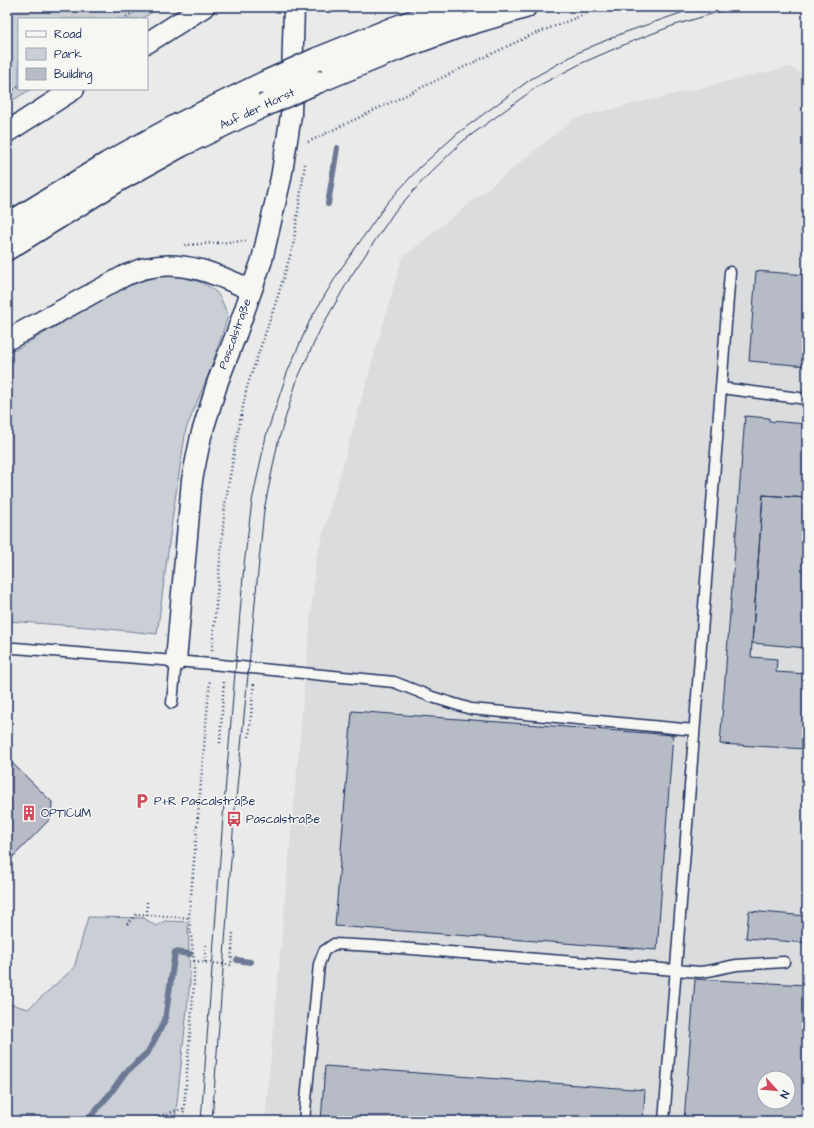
<svg xmlns="http://www.w3.org/2000/svg" width="814" height="1128" font-family="'Architects Daughter',sans-serif">
  <style>
    .built { fill: #dadcde; fill-rule: evenodd }
    .green { fill: #caced5; stroke: #727e9a }
    .lines { fill: none; stroke-linecap: round; stroke-linejoin: round }
    .stream { stroke: #6c7995; stroke-width: 6 }
    .building { fill: #b6bbc6; stroke: #1b2f5e; fill-rule: evenodd }
    .lane-casing { stroke: #1b2f5e; stroke-width: 13 }
    .street-casing { stroke: #1b2f5e; stroke-width: 23 }
    .secondary-casing { stroke: #1b2f5e; stroke-width: 25 }
    .path { stroke: #1b2f5e; stroke-width: 2.5; stroke-dasharray: 1 3; stroke-linecap: butt }
    .lane { stroke: #f6f6f2; stroke-width: 10 }
    .street { stroke: #f6f6f2; stroke-width: 20 }
    .secondary { stroke: #f6f6f2; stroke-width: 22 }
    .tram { stroke: #1b2f5e; stroke-width: 1 }
    .secondary-bridge-casing { stroke: #1b2f5e; stroke-width: 25; stroke-linecap: butt }
    .secondary-bridge { stroke: #f6f6f2; stroke-width: 22 }
    .labels { text-anchor: middle; dominant-baseline: central; stroke-width: 3; stroke-linejoin: round; paint-order: stroke }
    .street-label { font-size: 12px; fill: #1b2f5e; stroke: #f6f6f2 }
    .poi-label { font-size: 12px; fill: #1b2f5e; stroke: #f6f6f2; text-anchor: start }
  </style>
  <rect width="100%" height="100%" fill="#e9eae9"/>
  <filter id="ink" filterUnits="userSpaceOnUse"><feTurbulence type="fractalNoise" baseFrequency=".025" numOctaves="2"/><feDisplacementMap in="SourceGraphic" scale="8" xChannelSelector="R" yChannelSelector="G"/><feConvolveMatrix kernelMatrix="1 2 1 2 8 2 1 2 1" color-interpolation-filters="sRGB"/></filter>
  <g filter="url(#ink)">
    <path class="built" d="M789 67 807 76V1121H265L316 559 402 258 575 118ZM764 1078H788V1102H764Z"/>
    <path class="green" d="M7 7H160L141 19H19V89H31L7 104Z
      M151 275C173 277 200 276 217 293 222 299 225 309 228 316L211 368 186 429 174 506 157 634 89 627 7 621V355L108 296Z
      M88 917 144 918 156 926 165 921 188 922 190 981 175 1121H7V1003L28 1009 74 968Z"/>
    <g class="lines">
      <path class="stream" d="M328 204 337 148
        M237 960 250 962
        M86 1121 110 1094 124 1074 148 1052 165 1020 175 952 190 954"/>
    </g>
    <path class="building" d="M756 271 807 275V366L749 361Z
      M745 416 769 418V421L807 424V498L763 495 751 657 777 659 776 672 807 674V749L720 744Z
      M763 495 807 498V648L752 643Z
      M352 711 673 735 657 950 335 926Z
      M7 758 52 802 51 818 7 863Z
      M749 911 807 916V943L746 938Z
      M695 979 807 985V1121H684ZM764 1078H788V1102H764Z
      M325 1066 645 1090 643 1121H321Z"/>
    <g class="lines">
      <defs>
        <path id="lane" d="M721 388 807 399
          M7 649 15 648 211 664 394 682 432 697 471 709 694 730
          M172 703 176 661
          M304 1121 319 964 324 951 334 944 374 946 700 972C713 971 724 967 737 965 753 964 769 963 784 962
          M664 1121 730 272"/>
        <path id="street" d="M147 43 204 7
          M7 132 74 89
          M7 340 126 275C133 273 140 269 147 268 184 259 218 275 251 290
          M176 661 192 480 201 436 218 381 237 332 262 260 281 178 291 115 294 7"/>
        <path id="secondary" d="M317 59 394 28 455 7
          M317 82 395 50 458 27 525 7
          M7 225 108 163 178 125 264 83
          M7 249 117 181 182 145 263 106"/>
      </defs>
      <use href="#lane" class="lane-casing"/>
      <use href="#street" class="street-casing"/>
      <use href="#secondary" class="secondary-casing"/>
      <path class="path" d="M545 12 567 7
        M123 19 142 7
        M7 94 19 86
        M308 142 529 36 586 14 597 7
        M185 245 246 241
        M212 650 225 505 236 441 247 387 277 299 293 246 305 164
        M249 737 254 683
        M220 743 224 680
        M147 902V915
        M127 924 137 914 189 918
        M194 961 231 965 233 933
        M205 962 206 942
        M144 1121 185 1108
        M183 1121 194 984V961L189 918 210 679"/>
      <use href="#lane" class="lane"/>
      <use href="#street" class="street"/>
      <use href="#secondary" class="secondary"/>
      <path class="tram" d="M201 1121 223 817 244 565 252 501 266 436 287 373 310 320 340 270 387 203 420 167 458 133 531 79 579 52 623 33 698 7
        M212 1121 234 819 264 510 278 442 297 380 320 330 351 276 395 211 428 175 463 141 538 86 582 63 628 43 672 26 718 12 745 7"/>
      <defs>
        <path id="secondary-bridge" d="M264 83 317 59
          M263 106 317 82"/>
      </defs>
      <use href="#secondary-bridge" class="secondary-bridge-casing"/>
      <use href="#secondary-bridge" class="secondary-bridge"/>
    </g>
  </g>
  <defs>
    <symbol id="parking-bare" viewBox="-9 -9 18 18"><path d="M-3.5-5.5H1a3.5 3.5 0 0 1 0 7H-1V5.5H-3.5ZM-1-3.4V-.6H.8a1.4 1.4 0 0 0 0-2.8Z" fill="#d1495b" stroke="#f6f6f2" stroke-width="2.5" paint-order="stroke"/></symbol>
    <symbol id="building-bare" viewBox="-9 -9 18 18"><path d="M-4-6H4V6H1V3H-1V6H-4ZM-2.5-4.3h1.7v1.8h-1.7ZM.8-4.3h1.7v1.8H.8ZM-2.5-1h1.7V.8h-1.7ZM.8-1h1.7V.8H.8Z" fill="#d1495b" stroke="#f6f6f2" stroke-width="2.5" paint-order="stroke"/></symbol>
    <symbol id="bus-bare" viewBox="-9 -9 18 18"><path d="M-5-6H5V4H4V6H2V4H-2V6H-4V4H-5ZM-3.5-4V0h7V-4ZM-3.5 1.2v1.5H-2V1.2ZM2 1.2v1.5H3.5V1.2Z" fill="#d1495b" stroke="#f6f6f2" stroke-width="2.5" paint-order="stroke"/></symbol>
  </defs>
  <g fill-rule="evenodd">
    <use href="#parking-bare" x="131" y="790" width="22" height="22"/>
    <use href="#building-bare" x="18" y="802" width="22" height="22"/>
    <use href="#bus-bare" x="223" y="808" width="22" height="22"/>
  </g>
  <g class="labels">
    <g class="street-label">
      <text transform="translate(257 109) rotate(-25)">Auf der Horst</text>
      <text transform="translate(235 334) rotate(-70)">Pascalstraße</text>
    </g>
    <g class="poi-label">
      <text x="154" y="801">P+R Pascalstraße</text>
      <text x="41" y="813">OPTICUM</text>
      <text x="246" y="819">Pascalstraße</text>
    </g>
  </g>
  <rect width="814" height="1128" fill="none" stroke="#f6f6f2" stroke-width="24"/>
  <rect x="12" y="12" width="790" height="1104" fill="none" stroke="#1b2f5e" stroke-width="1.5" filter="url(#ink)"/>
  <rect x="18" y="18" width="130" height="72" fill="#f6f6f2" stroke="#9ea6b7"/>
  <rect x="26" y="31" width="20" height="6" fill="#f6f6f2" stroke="#9ea6b7"/>
  <text x="54" y="38" font-size="12" fill="#1b2f5e">Road</text>
  <rect x="26" y="48" width="20" height="12" fill="#caced5" stroke="#9ea6b7"/>
  <text x="54" y="58" font-size="12" fill="#1b2f5e">Park</text>
  <rect x="26" y="68" width="20" height="12" fill="#b6bbc6" stroke="#9ea6b7"/>
  <text x="54" y="78" font-size="12" fill="#1b2f5e">Building</text>
  <g transform="translate(776 1090) rotate(117)"><circle r="19" fill="#f6f6f2" stroke="#9ea6b7"/>
  <path d="M0-3L7 15L0 10L-7 15Z" fill="#d1495b"/>
  <text y="-6" font-size="11" font-weight="bold" text-anchor="middle" fill="#1b2f5e">N</text>
  </g>
</svg>
